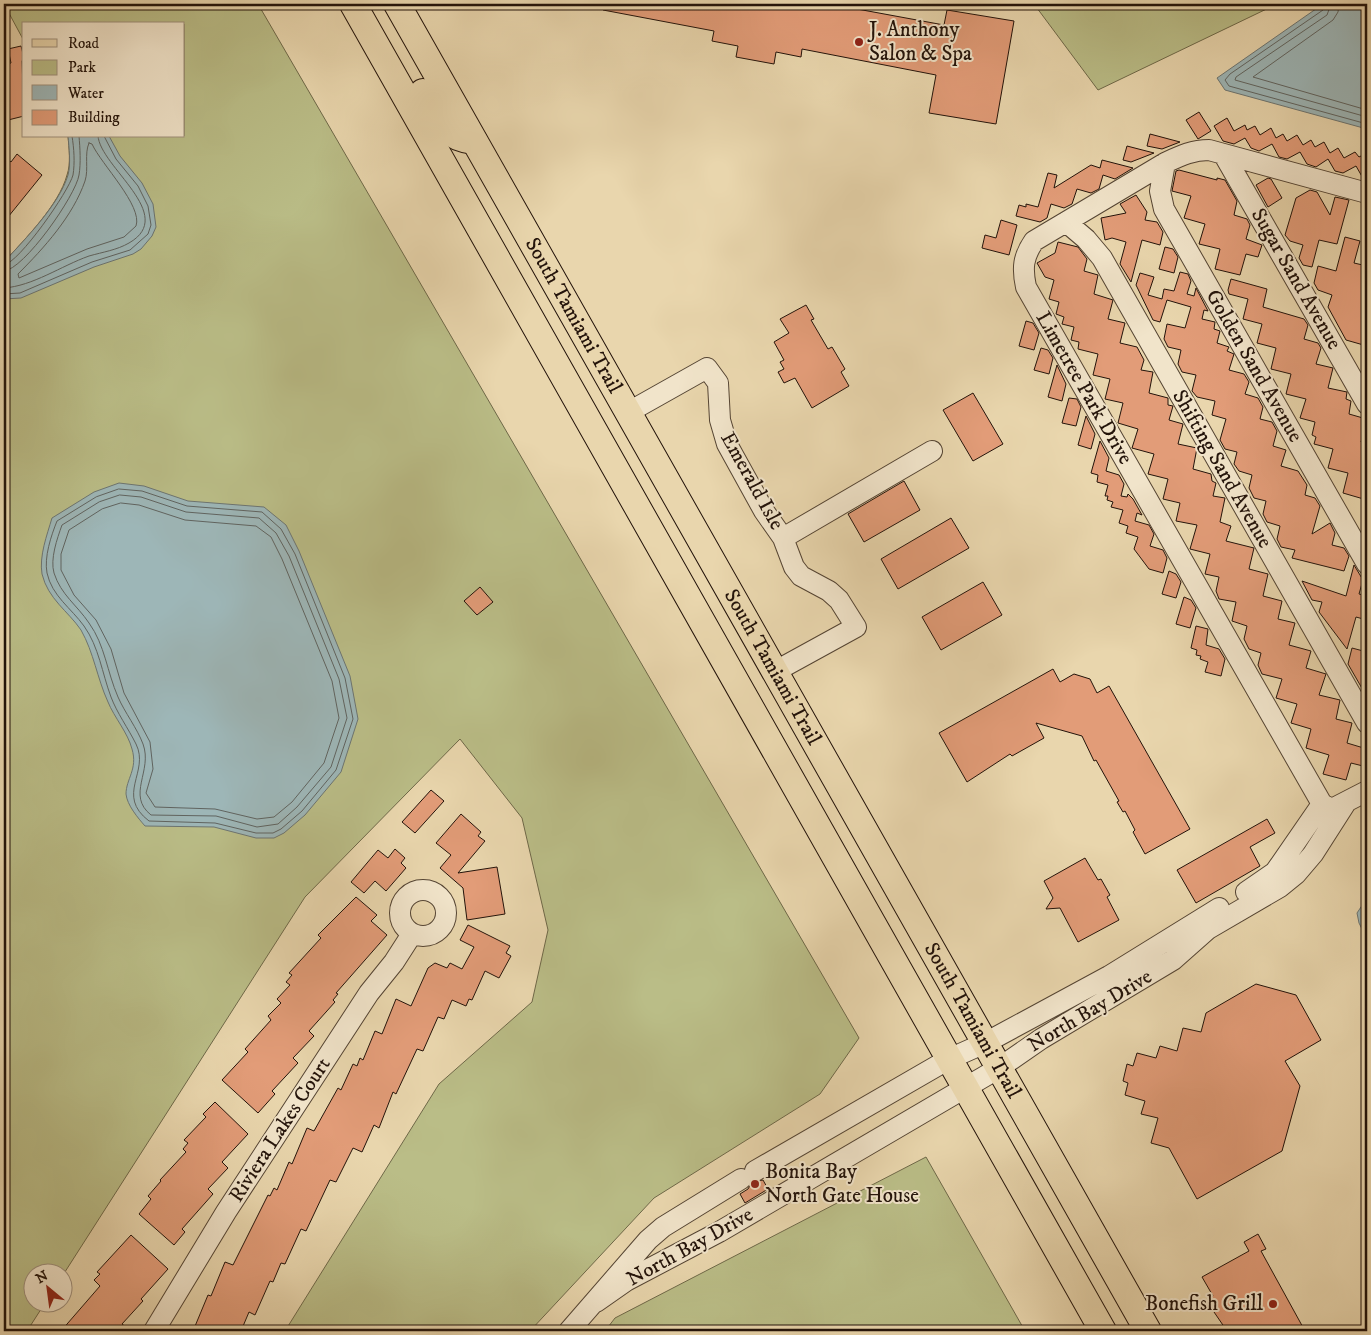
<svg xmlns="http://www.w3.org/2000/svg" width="1371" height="1335" font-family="'IM FELL DW Pica',serif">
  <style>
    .green { fill: #babd87; stroke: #6e6848 }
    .water { fill: #9db6b7; stroke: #6c7572 }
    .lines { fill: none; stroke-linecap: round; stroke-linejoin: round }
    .shore { stroke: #606460; stroke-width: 1 }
    .building { fill: #e29c78; stroke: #23130a }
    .minor-casing { stroke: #544433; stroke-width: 22 }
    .major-casing { stroke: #23130a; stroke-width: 28 }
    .minor { stroke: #f1e4ca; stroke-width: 20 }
    .major { stroke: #e9d6ad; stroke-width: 26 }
    .poi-dot { fill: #8f2418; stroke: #f1e4ca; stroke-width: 2 }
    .labels { text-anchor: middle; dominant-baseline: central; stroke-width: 4; stroke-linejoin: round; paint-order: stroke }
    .poi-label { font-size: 21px; fill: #23130a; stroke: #f1e4ca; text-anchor: start }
    .street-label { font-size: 21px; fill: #23130a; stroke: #f1e4ca }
  </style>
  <rect width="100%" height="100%" fill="#e9d6ad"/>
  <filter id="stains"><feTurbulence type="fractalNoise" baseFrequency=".004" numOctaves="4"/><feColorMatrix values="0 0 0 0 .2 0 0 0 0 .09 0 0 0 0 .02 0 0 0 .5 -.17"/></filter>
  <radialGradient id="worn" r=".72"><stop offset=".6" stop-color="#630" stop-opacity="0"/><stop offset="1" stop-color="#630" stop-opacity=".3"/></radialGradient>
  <path class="green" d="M4 4H258L859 1038 820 1094 654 1198 530 1331H285L439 1084 532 1002 548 930 522 818 460 739 305 897 63 1275 62 1272H32V1302L45 1303 27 1331H4V262C25 239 59 205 67 175 71 164 69 148 68 136H184V24H24V41Z
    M1034 4H1277L1098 90Z
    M926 1157 1025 1331H605L615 1318Z"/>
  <path class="water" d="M1323 4H1367V129L1225 90 1217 78Z
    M68 136H109L120 156 142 183 153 204 156 227 152 236 141 249 133 254 94 267 21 298 4 299V262C25 239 59 205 68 175 71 164 69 148 68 136Z
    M119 483 144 486 188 501 264 507 286 525 299 551 350 676 358 719 341 772 305 815 284 833 274 838H256L214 827 145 826C138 818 127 805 126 794 126 779 138 769 132 749 128 733 114 717 108 702 97 678 94 653 81 630 68 611 48 599 42 574 39 556 47 535 52 518L94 492Z
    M1367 898V939L1359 923 1357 913Z"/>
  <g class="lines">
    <path class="shore" d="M1325 4 1323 10 1230 74 1225 80 1229 86 1367 124
      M1331 4 1327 15 1236 77 1235 80 1367 117
      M1339 4 1338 12 1333 20 1253 77 1367 110
      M89 143 92 144C101 164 143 206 136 226L124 237 87 249 19 278 18 274C44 248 73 216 85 181 89 169 84 154 89 143Z
      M4 265C19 263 69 191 73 175 75 163 74 148 72 136
      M4 271C24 270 76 195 79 175 81 163 80 148 79 136
      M4 288C33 286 61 266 89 256 103 252 117 250 129 243 178 215 100 167 98 136
      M4 294 20 293 92 262 130 250 148 234 151 225 148 206 138 186 116 159 104 136
      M119 489 142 491 187 506 262 512 281 529 295 554 345 678 353 719 336 770 302 811 281 829 273 833H256L215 823 149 821C115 795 150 772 136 744 128 728 117 713 111 697 102 673 99 647 84 626 71 608 52 596 47 573 44 557 51 536 57 521L96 497Z
      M120 495 141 497 186 512 259 518 276 533 289 556 339 679 347 718 331 767 297 807 278 824 257 827 216 816 151 815C126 795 153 771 143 744 137 728 125 713 118 697 107 672 105 645 89 623 77 605 61 595 54 573 50 559 57 539 62 525L99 502Z
      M121 503 139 505 185 520 256 526 271 537 282 559 332 681 339 718 324 763 292 802 274 817 257 819 215 809 155 807 146 793 153 769 150 742 124 693 111 649 96 620 74 595 61 570V554L69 530 102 509Z"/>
  </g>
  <path class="building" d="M603 4H830L944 25 947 10 1014 21 996 124 929 113 936 75 802 49 801 57 776 52 774 64 736 57 738 46 712 41 714 31 603 10Z
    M21 46 24 58 22 61 24 116 4 121V65L11 63 8 49Z
    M1199 112 1211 131 1198 139 1186 120Z
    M1227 118 1234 131 1245 125 1247 130 1255 126 1260 135 1271 128 1276 138 1283 134 1287 141 1297 135 1303 145 1311 140 1315 147 1324 142 1330 153 1338 148 1344 158 1355 152 1359 157 1367 153V181L1364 180 1356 166 1343 173 1335 171 1328 159 1316 167 1307 164 1300 152 1287 159 1279 157 1272 144 1259 151 1251 148 1245 138 1234 144 1223 141 1214 126Z
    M1150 134 1180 142 1162 149 1147 146Z
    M1127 146 1154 153 1131 162 1123 160Z
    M17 154 42 175 4 222V156L11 162Z
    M1102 160 1133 168 1115 179 1103 175 1099 189 1091 193 1077 189 1072 204 1064 208 1051 204 1047 218 1040 222 1016 216 1019 205 1026 207V204L1038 207 1048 173 1057 175 1054 188 1091 165 1100 168Z
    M1179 170 1217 180V178L1225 180 1237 201 1234 215 1247 219 1250 225 1246 239 1262 245 1258 257 1246 254 1240 275 1215 269 1220 249 1199 244 1205 224 1184 218 1191 196 1172 191 1176 171Z
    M1268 178 1271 179 1282 198 1268 207 1256 185Z
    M1310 190 1317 192 1330 215 1335 197 1349 200 1337 244 1319 240 1312 267 1303 265 1299 258 1303 245 1290 241 1285 235 1296 198Z
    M1136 195 1147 212 1145 220 1157 222 1163 232 1160 245 1142 240 1131 282 1120 264 1126 242 1112 238 1105 240 1101 218 1126 213 1120 204Z
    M1001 220 1017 225 1009 255 982 248 985 235 996 238Z
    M1345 237 1360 241 1354 263 1367 266V346L1346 340 1328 307 1332 295 1318 290 1314 283 1318 266 1336 271Z
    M1058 242 1078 247 1087 259 1084 271 1098 275 1094 294 1113 300 1108 319 1125 323 1120 343 1137 347 1144 360 1141 370 1153 372 1149 393 1168 398V405L1173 406 1169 420 1183 424 1178 444 1197 448 1193 469 1211 474 1212 481 1216 483 1213 496 1225 498 1220 522 1231 526 1226 541 1254 548 1249 569 1268 574 1263 596 1282 601 1278 619 1295 623 1289 645 1311 651 1306 668 1326 674 1319 695 1340 700 1336 719 1352 723 1347 743 1367 749V767L1351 763 1346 780 1323 774 1329 755 1306 748 1311 729 1291 723 1297 704 1276 698 1282 679 1262 674 1258 665 1261 653 1249 649 1244 639 1247 626 1232 621 1236 602 1219 599 1216 591 1219 577 1205 574 1210 554 1190 549 1197 525 1176 521 1180 503 1163 499 1168 479 1148 474 1154 454 1132 448 1138 429 1118 423 1123 403 1105 399 1110 379 1093 375 1098 354 1078 349 1079 342 1071 340 1074 327 1062 324 1064 317 1056 314 1059 302 1049 299 1054 280 1045 277 1037 263 1055 253Z
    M1165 247 1173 249 1178 257 1174 273 1159 269Z
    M1180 272 1188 274 1191 281 1187 294 1194 296 1196 288 1208 311 1204 310 1202 319 1215 322 1214 329 1220 331 1217 343 1229 347 1227 351 1234 354 1229 370 1244 374 1249 382 1245 394 1258 398 1263 407 1260 419 1272 422 1277 431 1273 446 1286 450 1281 466 1298 471 1307 485 1305 495 1315 498 1320 506 1312 534 1330 523 1335 533 1332 545 1344 548 1349 556 1344 571 1292 558 1295 550 1281 547 1277 539 1280 526 1267 522 1263 514 1266 501 1254 498 1249 488 1252 475 1239 471 1234 464 1237 452 1225 449 1220 440 1226 419 1212 415 1215 401 1197 397 1192 391 1196 375 1182 372 1178 364 1181 350 1168 347 1164 339 1167 324 1185 328 1191 307 1167 300 1160 322 1153 320 1136 285 1140 273 1154 277 1148 295 1162 299 1164 289 1174 291Z
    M1231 279 1267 289 1263 307 1304 319 1308 325 1304 339 1318 343 1321 348 1316 364 1333 368 1328 388 1347 392 1346 399 1351 401 1349 414 1363 418 1366 424 1361 442 1367 443V500L1343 493 1348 473 1328 468 1333 449 1314 444 1316 437 1312 435 1315 422 1300 418 1306 399 1286 394 1291 374 1271 369 1276 348 1257 343 1262 324 1243 319 1248 299 1229 294 1228 290Z
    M806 305 814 319 811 320 828 349 832 347 845 369 841 372 849 386 812 408 795 378 784 383 778 372 784 369 780 362 784 360 774 342 789 333 780 319Z
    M1026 321 1033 323 1039 333 1034 350 1019 346Z
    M1041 348 1048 350 1053 358 1049 374 1034 370Z
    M1057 365 1066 384 1062 401 1048 397Z
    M973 393 1003 444 973 461 943 410Z
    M1069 398 1077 399 1081 407 1076 426 1062 423Z
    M1086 416 1095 434 1091 449 1078 445Z
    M1100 441 1109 458 1106 471 1119 475 1124 484 1121 496 1127 497 1128 494 1133 499 1142 515 1137 513 1135 521 1149 525 1154 534 1150 546 1163 550 1167 558 1163 573 1149 569 1134 549 1138 537 1126 533 1128 526 1119 523 1123 510 1111 507 1113 502 1107 500 1108 496H1105L1108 485 1097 482 1098 475 1091 473Z
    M904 481 920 510 864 542 848 514Z
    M951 518 969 548 898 589 881 559Z
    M1354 565 1363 580 1359 594 1367 596V620L1356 617 1347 649 1319 612 1322 602 1312 600 1302 581 1346 596Z
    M1169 571 1176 574 1181 582 1176 598 1162 594Z
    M983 582 1002 615 941 650 922 617Z
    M480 587 493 602 477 615 464 601Z
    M1184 597 1191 600 1196 608 1190 628 1176 624Z
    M1196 626 1208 629 1206 645 1219 649 1225 659 1221 676 1205 672 1208 662 1200 659 1201 656 1196 655 1197 650 1191 648Z
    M1352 648 1367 652V697L1348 664Z
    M1053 669 1060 682 1074 674 1090 679 1097 693 1109 686 1190 829 1145 854 1133 832 1135 830 1125 811 1123 812 1117 802 1119 801 1096 760 1094 761 1082 736 1036 723 1044 738 1012 756 1010 754 967 782 939 733Z
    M431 790 444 801 415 833 402 822Z
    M461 814 481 832 478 836 485 841 458 873 497 867 505 914 467 920 463 888 440 868 451 855 436 843Z
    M1267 819 1275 833 1250 847 1260 866 1196 903 1177 870Z
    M395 849 405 858 401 863 406 868 386 891 375 881 364 893 351 882 378 850 388 858Z
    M1085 858 1098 880 1101 879 1110 895 1107 897 1119 920 1078 942 1060 908 1046 909 1053 898 1044 881Z
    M356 897 377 915 371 921 387 935 336 993 338 994 333 1000 335 1002 309 1031 314 1036 293 1058 298 1063 272 1091 275 1094 258 1113 222 1080 248 1052 245 1049 271 1020 268 1016 281 1003 277 999 290 985 286 982 292 975 289 973 321 938 318 935Z
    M468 925 510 946 506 953 511 956 499 978 485 971 472 1000 469 999 466 1006 452 1000 444 1019 438 1017 423 1051 417 1049 396 1094 393 1092 379 1128 374 1125 362 1152 353 1148 336 1182 330 1180 306 1231 301 1229 285 1264 281 1263 273 1282 270 1281 255 1315 249 1312 241 1331H193L208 1295 211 1296 225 1262 233 1265 268 1195 270 1196 274 1188 277 1190 289 1162 292 1164 307 1128 314 1131 338 1088 341 1090 353 1064 357 1066 360 1058 363 1060 375 1031 382 1034 396 999 411 1006 428 968 435 963 447 968 450 963 462 969 474 947 460 940Z
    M1256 984 1296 995 1321 1040 1285 1061 1300 1086 1282 1151 1197 1199 1169 1148 1151 1143 1158 1118 1141 1114 1145 1101 1125 1095 1128 1083 1123 1081 1127 1064 1133 1066 1137 1053 1156 1058 1160 1046 1177 1051 1183 1028 1201 1032 1206 1013Z
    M215 1102 248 1134 222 1162 228 1168 208 1189 213 1194 182 1229 185 1232 174 1245 139 1214 151 1199 148 1196 161 1181 160 1180 186 1152 183 1149 188 1143 184 1140 206 1117 203 1114Z
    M763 1180 768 1189 745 1203 740 1194 748 1189 752 1182Z
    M1258 1234 1266 1249 1261 1251 1305 1331H1227L1214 1312 1216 1311 1209 1298 1213 1296 1202 1277 1249 1251 1244 1242Z
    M131 1235 168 1269 141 1299 143 1301 122 1324 131 1331H61L100 1286 94 1280 100 1274 97 1272Z"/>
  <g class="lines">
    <defs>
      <path id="minor" d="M1224 155 1367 404
        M1165 163 1160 191 1164 209 1367 564
        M1367 193 1209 150C1192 150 1180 156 1165 163L1034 241C1023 257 1022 268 1026 287L1322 804 1332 809 1367 791
        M1066 222 1086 239 1102 258 1367 723
        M627 413 707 368 718 383 720 420 727 444 764 511 783 538 794 567 801 576 829 591 839 600 856 627 774 672
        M783 538 932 451
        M400 913a23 23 0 1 1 46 0a23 23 0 1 1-46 0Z
        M1246 892 1275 872 1322 804
        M755 1171 949 1059 985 1043 1109 976 1219 908
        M596 1302 626 1281 719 1232 999 1068 1041 1039 1173 960 1208 929 1280 887 1296 874 1313 854 1345 804
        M154 1331 226 1212 369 993 394 962 412 934
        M569 1331 648 1240 663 1227 741 1179"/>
      <g id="major">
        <path d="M353 4 1103 1331"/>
        <path id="s1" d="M397 4 1148 1331"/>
        <path d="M423 92C438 118 441 137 474 141"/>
      </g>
    </defs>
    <use href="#minor" class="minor-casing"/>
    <use href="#major" class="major-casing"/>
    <use href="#minor" class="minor"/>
    <use href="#major" class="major"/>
  </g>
  <g class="poi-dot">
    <circle cx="859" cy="42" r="5"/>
    <circle cx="755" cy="1184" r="5"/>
    <circle cx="1273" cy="1304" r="5"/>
  </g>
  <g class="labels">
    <g class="poi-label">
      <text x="869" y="30">J. Anthony<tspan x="869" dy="24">Salon &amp; Spa</tspan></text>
      <text x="765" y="1172">Bonita Bay<tspan x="765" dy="24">North Gate House</tspan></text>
      <text x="1263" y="1304" text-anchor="end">Bonefish Grill</text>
    </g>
    <g class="street-label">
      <text transform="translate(1296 279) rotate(60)">Sugar Sand Avenue</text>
      <text stroke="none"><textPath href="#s1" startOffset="358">South Tamiami Trail</textPath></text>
      <text transform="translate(1254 366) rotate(60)">Golden Sand Avenue</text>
      <text transform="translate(1084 388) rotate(60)">Limetree Park Drive</text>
      <text transform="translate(1222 469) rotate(60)">Shifting Sand Avenue</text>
      <text transform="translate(752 481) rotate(61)">Emerald Isle</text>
      <text stroke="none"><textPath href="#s1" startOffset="762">South Tamiami Trail</textPath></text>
      <text transform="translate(1090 1011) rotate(-31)">North Bay Drive</text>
      <text stroke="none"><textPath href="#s1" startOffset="1168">South Tamiami Trail</textPath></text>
      <text transform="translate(280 1130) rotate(-57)">Riviera Lakes Court</text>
      <text transform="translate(690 1247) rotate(-29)">North Bay Drive</text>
    </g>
  </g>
  <rect width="1371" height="1335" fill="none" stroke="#e9d6ad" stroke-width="20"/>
  <rect x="5" y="5" width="1361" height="1325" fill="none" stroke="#23130a" stroke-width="2.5"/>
  <rect x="10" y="10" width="1351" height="1315" fill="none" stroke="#23130a"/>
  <rect x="22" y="22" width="162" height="115" fill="#f1e4ca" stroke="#9f907d"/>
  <rect x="32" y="39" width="25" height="8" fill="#e9d6ad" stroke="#9f907d"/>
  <text x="68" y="48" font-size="15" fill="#23130a">Road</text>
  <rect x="32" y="60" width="25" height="15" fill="#babd87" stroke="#9f907d"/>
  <text x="68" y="72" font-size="15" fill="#23130a">Park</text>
  <rect x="32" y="85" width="25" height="15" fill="#9db6b7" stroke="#9f907d"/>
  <text x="68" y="98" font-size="15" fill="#23130a">Water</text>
  <rect x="32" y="110" width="25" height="15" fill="#e29c78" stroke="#9f907d"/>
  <text x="68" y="122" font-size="15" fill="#23130a">Building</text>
  <g transform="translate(48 1288) rotate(331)"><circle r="24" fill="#f1e4ca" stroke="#9f907d"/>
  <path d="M0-4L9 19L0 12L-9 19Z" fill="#8f2418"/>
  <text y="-8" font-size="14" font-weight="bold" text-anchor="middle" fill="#23130a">N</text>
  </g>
  <rect width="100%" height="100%" filter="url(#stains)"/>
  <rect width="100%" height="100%" fill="url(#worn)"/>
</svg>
